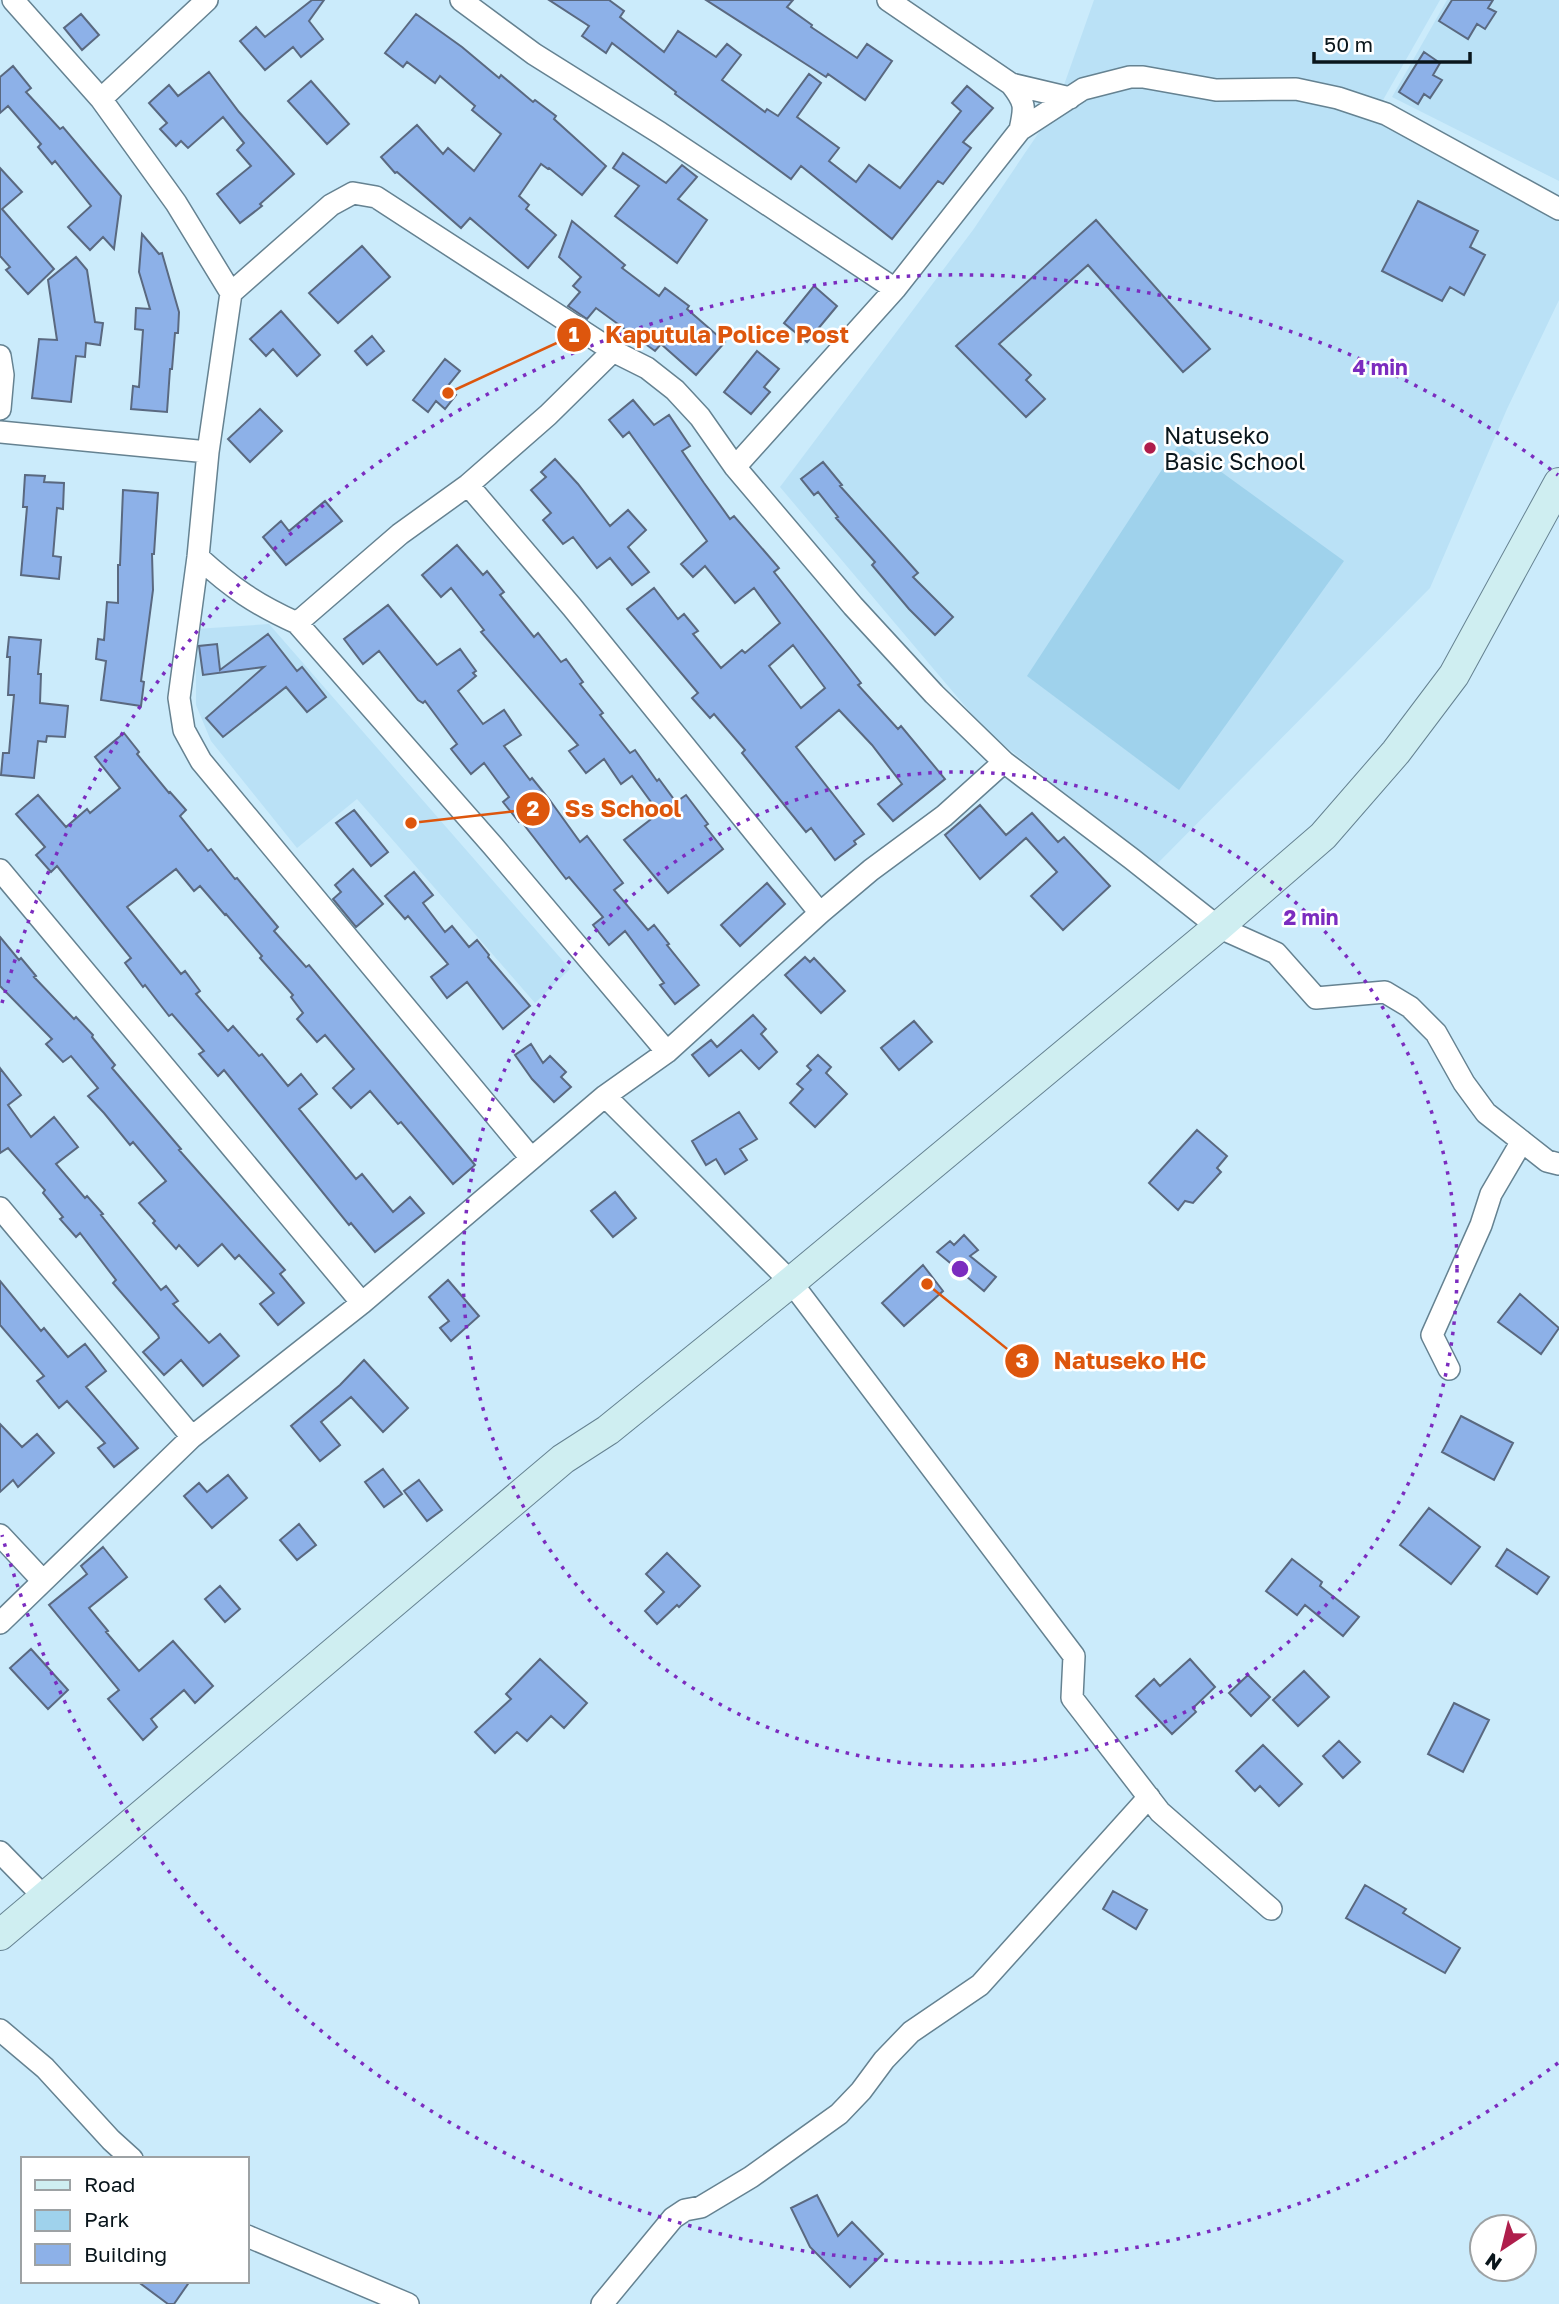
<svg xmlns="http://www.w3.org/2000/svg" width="1559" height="2304" font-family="'Golos Text',sans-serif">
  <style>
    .built { fill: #bae1f6 }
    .green { fill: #9fd2ec }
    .building { fill: #8db1e8; stroke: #5a6980; stroke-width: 2; fill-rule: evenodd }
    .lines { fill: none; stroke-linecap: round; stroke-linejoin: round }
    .street-casing { stroke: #658291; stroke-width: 24 }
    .secondary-casing { stroke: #658291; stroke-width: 32 }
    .street { stroke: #fff; stroke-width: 21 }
    .secondary { stroke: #cfeef1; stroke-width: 30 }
    .ring { fill: none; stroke: #7b2cbf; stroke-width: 3.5; stroke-dasharray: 3.5 7 }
    .poi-dot { fill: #af1e4c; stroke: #fff; stroke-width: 2.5 }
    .labels { text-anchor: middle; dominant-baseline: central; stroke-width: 5; stroke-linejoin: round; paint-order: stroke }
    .poi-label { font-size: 23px; fill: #0a161c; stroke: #fff; text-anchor: start }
    .centre { fill: #7b2cbf; stroke: #fff; stroke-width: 3.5 }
    .ring-label { font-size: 21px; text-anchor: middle; font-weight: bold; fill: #7b2cbf; stroke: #fff; stroke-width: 5; stroke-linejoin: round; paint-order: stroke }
    .leader { fill: none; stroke: #dd560d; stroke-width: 2.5 }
    .callout-dot { fill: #dd560d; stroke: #fff; stroke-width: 2.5 }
    .mark-label { font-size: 21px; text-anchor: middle; font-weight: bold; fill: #fff }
    .callout-label { font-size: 24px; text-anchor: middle; font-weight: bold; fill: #dd560d; stroke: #fff; stroke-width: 5; stroke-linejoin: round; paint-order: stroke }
  </style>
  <rect width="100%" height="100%" fill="#cbebfb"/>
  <path class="built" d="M1094 0H1440L1383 100 1559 196V300L1507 409 1430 588 1156 865 986 731 780 487 973 230 1050 116 1064 85Z
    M1447 0H1559V181L1392 97Z
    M269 624 570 969 535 1003 357 799 297 848 211 741 196 705V629Z"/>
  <path class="green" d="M1180 442 1344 561 1179 790 1027 676Z"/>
  <path class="building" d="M312 0H324L309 21 323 39 301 57 293 47 265 70 240 41 256 27 265 37Z
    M549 0H609L624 11 620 17 664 52 678 31 716 57 727 44 741 55 722 80 765 112 767 109 778 116 809 74 821 83 797 117 839 148 829 161 856 182 869 165 900 188 961 111 952 103 967 86 993 108 963 142 971 148 943 184 938 181 892 239 801 166 791 179 675 94 676 92 612 43 606 53 582 36 589 26Z
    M706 0H793L787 7 812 25 811 27 857 58 867 44 892 61 865 100 828 74 826 77Z
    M1452 0H1493L1488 8 1496 12 1485 29 1477 24 1468 39 1439 21Z
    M81 14 99 35 82 50 64 28Z
    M416 14 462 47 499 78 501 75 533 102 535 100 556 116 554 119 606 166 582 195 549 168 548 169 541 164 519 196 529 205 526 209 556 235 528 268 470 218 461 228 397 172 395 173 381 157 417 125 443 154 448 148 474 171 501 134 472 110 475 106 440 76 435 83 407 62 403 67 385 53Z
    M1424 52 1440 63 1433 75 1442 80 1430 98 1424 94 1418 104 1399 92Z
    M13 66 31 88 26 92 60 129 63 127 121 196 114 249 103 237 90 250 68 227 91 206 55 161 52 164 38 147 41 144 8 106 0 113V77Z
    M209 72 239 112 294 174 260 204 262 206 240 223 217 194 251 166 237 150 244 143 223 117 188 148 181 141 176 146 160 129 167 123 149 103 169 85 178 96Z
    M311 81 349 124 327 144 288 101Z
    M623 153 666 183 682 165 697 177 678 199 707 220 677 263 615 216 639 186 613 168Z
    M0 168 22 192 2 209 54 269 28 294 6 270 10 267 0 256Z
    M1418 201 1478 231 1470 247 1485 255 1464 295 1450 287 1442 301 1382 271Z
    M1096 220 1210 349 1183 372 1088 265 999 344 1031 375 1026 380 1045 399 1026 417 956 346Z
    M572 221 625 265 622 268 659 296 665 288 689 306 687 309 725 342 696 375 661 344 655 351 596 308 587 319 568 306 580 292 573 286 581 277 559 257Z
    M142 234 159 254 162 253 179 312 178 333H175L172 369H170L167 412 131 409 133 386 139 387 143 330 135 329 136 308 150 309 139 272Z
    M362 246 390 277 338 323 309 293Z
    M76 257 87 270 95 322 103 323 100 345 86 343 85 357 76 356 71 402 32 398 39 339 57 340 48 280Z
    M814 286 837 306 807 342 784 323Z
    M281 311 320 355 297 376 273 349 266 356 250 339Z
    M372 336 384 351 367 365 355 351Z
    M757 351 779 369 764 387 770 392 751 414 724 392Z
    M445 359 460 371 446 388 456 395 445 409 436 401 428 412 413 400Z
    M633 400 654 425 669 415 690 446 682 451 704 483 730 519 734 516 779 568 774 572 861 683 858 685 898 729 901 726 945 779 893 821 878 804 902 784 872 745 839 710 796 747 864 834 854 841 856 844 835 860 811 828 806 832 742 753 745 750 714 714 710 718 692 698 698 693 627 609 654 588 678 619 684 614 698 631 693 634 721 668 742 650 745 653 780 623 754 588 735 603 705 566 693 577 681 564 707 541 629 432 623 437 609 420ZM793 645 825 688 801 708 769 666Z
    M260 409 282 431 250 462 228 439Z
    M555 459 578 484 610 526 628 510 646 530 628 547 649 572 632 585 610 558 597 568 573 537 563 544 543 520 551 513 531 490 546 477 541 472Z
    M823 462 842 485 840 486 918 573 913 577 953 617 935 635 909 609 872 565 875 562 836 518 838 517 818 492 814 495 801 479Z
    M25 475 45 476 44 482 64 483 63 509 57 508 53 556 61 557 59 579 21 575 27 507H23Z
    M123 490 158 493 154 554H152L153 590 141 681 144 682 141 706 101 700 106 661 96 659 98 639 104 640 107 602 118 603V565H120Z
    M325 501 342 521 286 565 263 537 281 521 289 531Z
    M457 545 483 575 487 571 504 592 500 595 534 637 538 633 561 662 566 659 583 682 580 684 603 713 600 715 630 753 635 750 657 781 659 779 676 802 686 795 708 824 705 826 723 849 668 893 624 840 659 813 632 776 621 784 604 759 586 773 569 751 578 745 481 632 484 630 451 588 441 597 422 575Z
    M388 605 437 665 460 649 476 671 473 673 476 676 458 691 483 724 504 710 521 735 504 746 530 780 532 778 549 799 580 842 587 836 623 883 614 890 648 930 654 925 669 944 667 945 699 985 675 1004 660 985 664 983 625 931 609 945 593 925 603 917 569 877 566 879 521 821 519 822 503 802 509 797 484 763 471 774 451 749 457 744 425 701 423 703 418 700 379 651 363 664 344 639Z
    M268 634 297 671 302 667 326 697 307 712 286 687 223 737 206 718 264 667 203 675 199 646 217 644 220 670Z
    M9 637 41 640 38 674H41L40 703 68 706 65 737 47 736 46 742 38 741 34 778 1 775 3 753H9L14 695H8L10 657H7Z
    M124 733 139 752 137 754 169 793 170 792 186 810 180 816 208 851 211 849 235 879 237 878 278 927 274 931 306 967 309 965 475 1165 453 1184 401 1122 398 1124 370 1091 351 1108 333 1088 354 1069 325 1035 317 1042 297 1019 303 1013 291 997 293 995 260 958 262 956 226 914 225 915 200 886 194 891 176 869 127 907 181 974 185 971 200 991 196 994 228 1031 233 1026 259 1056 262 1054 288 1086 301 1074 317 1094 299 1109 356 1179 362 1174 393 1212 410 1197 424 1213 375 1252 351 1223 349 1225 224 1070 218 1076 199 1054 204 1051 172 1014 169 1016 145 985 143 987 125 963 131 958 57 866 51 872 36 855 45 847 16 814 38 795 66 827 87 809 90 813 120 788 95 757Z
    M980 805 1006 835 1032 813 1058 842 1064 837 1110 886 1063 930 1031 896 1057 872 1026 838 980 879 945 835Z
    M354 810 388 852 371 866 336 823Z
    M353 869 383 904 356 927 333 899 341 892 335 885Z
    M414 872 433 895 423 903 445 932 452 926 469 947 477 940 489 955 488 957 530 1006 503 1029 467 982 447 998 431 977 448 964 408 916 405 919 385 896Z
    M767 883 785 904 740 946 721 925Z
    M0 937 19 960 21 958 36 976 34 977 74 1019 76 1017 93 1035 92 1037 115 1065 112 1068 181 1149 179 1150 285 1270 280 1274 304 1303 278 1325 260 1304 274 1293 239 1255 235 1259 222 1244 198 1266 179 1245 176 1249 153 1223 155 1221 139 1203 166 1181 133 1142 130 1145 104 1113 88 1096 98 1088 71 1056 63 1062 46 1044 52 1039 0 986Z
    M805 957 810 962 814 958 845 991 821 1013 785 975Z
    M753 1015 766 1029 761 1034 777 1052 759 1069 741 1050 709 1076 692 1055 711 1040 717 1047Z
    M914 1021 932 1042 899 1070 881 1048Z
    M531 1044 543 1063 550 1056 566 1072 561 1077 571 1087 554 1102 532 1079 515 1055Z
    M818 1055 831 1067 826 1073 847 1094 815 1127 790 1103 803 1089 797 1084 811 1070 807 1066Z
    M0 1068 21 1095 8 1105 31 1137 54 1117 78 1147 56 1164 85 1198 87 1196 103 1214 101 1215 161 1290 166 1286 178 1301 173 1304 209 1343 220 1334 239 1356 203 1386 181 1360 164 1375 143 1352 159 1338 158 1335 113 1283 116 1280 80 1233 76 1237 60 1219 63 1217 43 1193 45 1190 8 1148 0 1153Z
    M739 1112 757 1139 740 1149 747 1160 725 1174 716 1159 706 1165 692 1141Z
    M1197 1130 1227 1156 1217 1168 1221 1172 1193 1203 1185 1201 1178 1210 1149 1183Z
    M615 1192 636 1218 613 1237 591 1211Z
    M964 1235 978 1250 970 1256 996 1277 984 1291 937 1252 950 1241 954 1245Z
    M923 1265 943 1291 904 1326 882 1303Z
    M448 1280 479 1316 451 1341 440 1328 449 1321 429 1297Z
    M0 1281 41 1331 44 1328 68 1357 85 1344 106 1371 86 1387 138 1448 114 1467 98 1448 105 1443 67 1401 59 1408 37 1381 44 1376 0 1325Z
    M1520 1294 1559 1328 1541 1354 1498 1322Z
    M364 1360 408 1408 383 1432 351 1397 321 1422 340 1445 320 1461 291 1426 340 1385Z
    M1461 1416 1513 1443 1494 1480 1442 1452Z
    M0 1424 22 1447 37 1434 54 1453 18 1487 13 1480 0 1492Z
    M383 1469 402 1494 384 1507 365 1482Z
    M228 1475 247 1498 212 1528 184 1496 199 1483 207 1492Z
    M419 1480 442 1510 427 1521 404 1491Z
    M1429 1508 1480 1547 1451 1584 1400 1545Z
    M299 1524 316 1545 297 1560 280 1540Z
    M103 1547 127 1577 89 1608 108 1631 106 1632 139 1671 173 1641 213 1686 195 1703 184 1690 151 1719 157 1727 143 1740 108 1699 119 1690 49 1605 87 1574 81 1566Z
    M1507 1549 1549 1577 1537 1594 1496 1566Z
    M667 1553 700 1586 679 1607 677 1605 657 1624 645 1611 664 1592 646 1574Z
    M1292 1559 1322 1582 1320 1586 1359 1617 1343 1636 1305 1605 1297 1615 1266 1591Z
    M220 1586 240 1609 225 1622 205 1599Z
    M31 1649 68 1690 48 1709 10 1668Z
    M540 1659 587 1703 564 1728 551 1716 527 1741 517 1732 495 1753 475 1732 511 1699 506 1694Z
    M1190 1659 1215 1687 1193 1708 1196 1712 1172 1734 1136 1696 1154 1679 1160 1686Z
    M1304 1671 1329 1697 1298 1726 1273 1700Z
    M1248 1675 1270 1697 1251 1716 1229 1693Z
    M1454 1703 1489 1720 1463 1772 1428 1754Z
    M1339 1741 1360 1762 1343 1778 1323 1756Z
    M1263 1745 1302 1784 1279 1806 1260 1786 1255 1791 1236 1771Z
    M1365 1885 1406 1909 1403 1913 1460 1948 1445 1973 1346 1918Z
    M1113 1891 1147 1910 1136 1929 1103 1909Z
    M817 2195 838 2236 852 2222 883 2254 850 2287 810 2247 791 2208Z
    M137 2281H190L174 2304H168Z"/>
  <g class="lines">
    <defs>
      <path id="street" d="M13 0 101 99 176 203 231 293 208 452 198 557 179 698 184 730 201 761 531 1158
        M461 0 534 54 660 133 895 289
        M888 0 1011 84C1026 103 1025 107 1020 130
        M1011 84 1070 98
        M101 99 207 0
        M231 293 331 205 353 193 376 197 613 351 647 368 675 390 700 417 735 467 853 606 934 694 1004 762 1132 859 1218 927 1276 953 1316 998 1385 992 1410 1007 1436 1033 1464 1083 1486 1113 1547 1161 1559 1164
        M0 356 3 375 0 409
        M0 432 208 452
        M735 467 895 289 1020 130 1083 89 1130 77H1143L1216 90 1296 89 1338 98 1386 114 1559 209
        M468 485 572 607 820 913
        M198 557C232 588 255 604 297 623L493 846 667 1052
        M297 623 400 534 468 485 548 415 613 351
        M0 870 362 1303
        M605 1096 791 1282 1074 1656 1072 1698 1160 1812 1271 1909
        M0 1208 192 1437
        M1449 1369 1432 1335 1481 1225 1491 1194 1522 1141
        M0 1535 43 1581
        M0 1623 192 1437 362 1303 605 1096 667 1052 820 913 871 870 944 816 1004 762
        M0 1852 45 1898
        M0 2030 45 2068 111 2140 132 2159
        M247 2236 408 2304
        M602 2304 673 2218 685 2210 701 2207 751 2177 839 2114 861 2091 884 2060 911 2032 980 1985 1149 1797"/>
      <path id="secondary" d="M0 1935 563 1459 608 1430 791 1282 1218 927 1323 836 1396 752 1454 675 1559 483"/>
    </defs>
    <use href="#street" class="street-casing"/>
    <use href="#secondary" class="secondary-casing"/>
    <use href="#street" class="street"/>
    <use href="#secondary" class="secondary"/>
  </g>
  <g class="ring">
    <circle cx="960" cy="1269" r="497"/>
    <path d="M1558 2063A994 994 0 0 1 2 1535M2 1003A994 994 0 0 1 1558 475"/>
  </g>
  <circle class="poi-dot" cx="1150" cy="448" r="7"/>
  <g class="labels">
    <g class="poi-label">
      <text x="1164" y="435">Natuseko<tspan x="1164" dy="26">Basic School</tspan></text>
    </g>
  </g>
  <circle cx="960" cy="1269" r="10" class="centre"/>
  <g class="ring-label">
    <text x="1380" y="375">4 min</text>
    <text x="1311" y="925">2 min</text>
  </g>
  <path class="leader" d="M448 393L574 335M411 823L533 809M927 1284L1022 1361"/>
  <g class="callout-dot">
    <circle cx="448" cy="393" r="7"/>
    <circle cx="411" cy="823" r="7"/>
    <circle cx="927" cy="1284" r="7"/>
    <circle cx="574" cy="335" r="18"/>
    <circle cx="533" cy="809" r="18"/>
    <circle cx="1022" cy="1361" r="18"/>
  </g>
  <g class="mark-label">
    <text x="574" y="342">1</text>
    <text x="533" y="816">2</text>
    <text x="1022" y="1368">3</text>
  </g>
  <g class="callout-label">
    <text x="727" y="343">Kaputula Police Post</text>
    <text x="623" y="817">Ss School</text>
    <text x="1130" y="1369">Natuseko HC</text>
  </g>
  <rect x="21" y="2157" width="228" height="126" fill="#ffffff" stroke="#9da2a4" stroke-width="2"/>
  <rect x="35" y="2180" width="35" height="10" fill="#cfeef1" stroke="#9da2a4" stroke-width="2"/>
  <text x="84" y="2192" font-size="21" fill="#0a161c">Road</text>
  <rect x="35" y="2210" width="35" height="21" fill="#9fd2ec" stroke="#9da2a4" stroke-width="2"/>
  <text x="84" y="2227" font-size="21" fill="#0a161c">Park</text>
  <rect x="35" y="2244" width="35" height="21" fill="#8db1e8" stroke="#9da2a4" stroke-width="2"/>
  <text x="84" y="2262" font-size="21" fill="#0a161c">Building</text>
  <g transform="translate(1503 2248) rotate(215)"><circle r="33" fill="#ffffff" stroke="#9da2a4" stroke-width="2"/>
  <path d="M0-5L12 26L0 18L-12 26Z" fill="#af1e4c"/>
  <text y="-10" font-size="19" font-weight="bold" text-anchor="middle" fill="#0a161c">N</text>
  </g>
  <path d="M1314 52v10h156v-10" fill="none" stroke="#0a161c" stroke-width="3.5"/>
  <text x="1324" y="52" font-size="21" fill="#0a161c" stroke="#ffffff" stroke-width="5" paint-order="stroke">50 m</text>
</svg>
